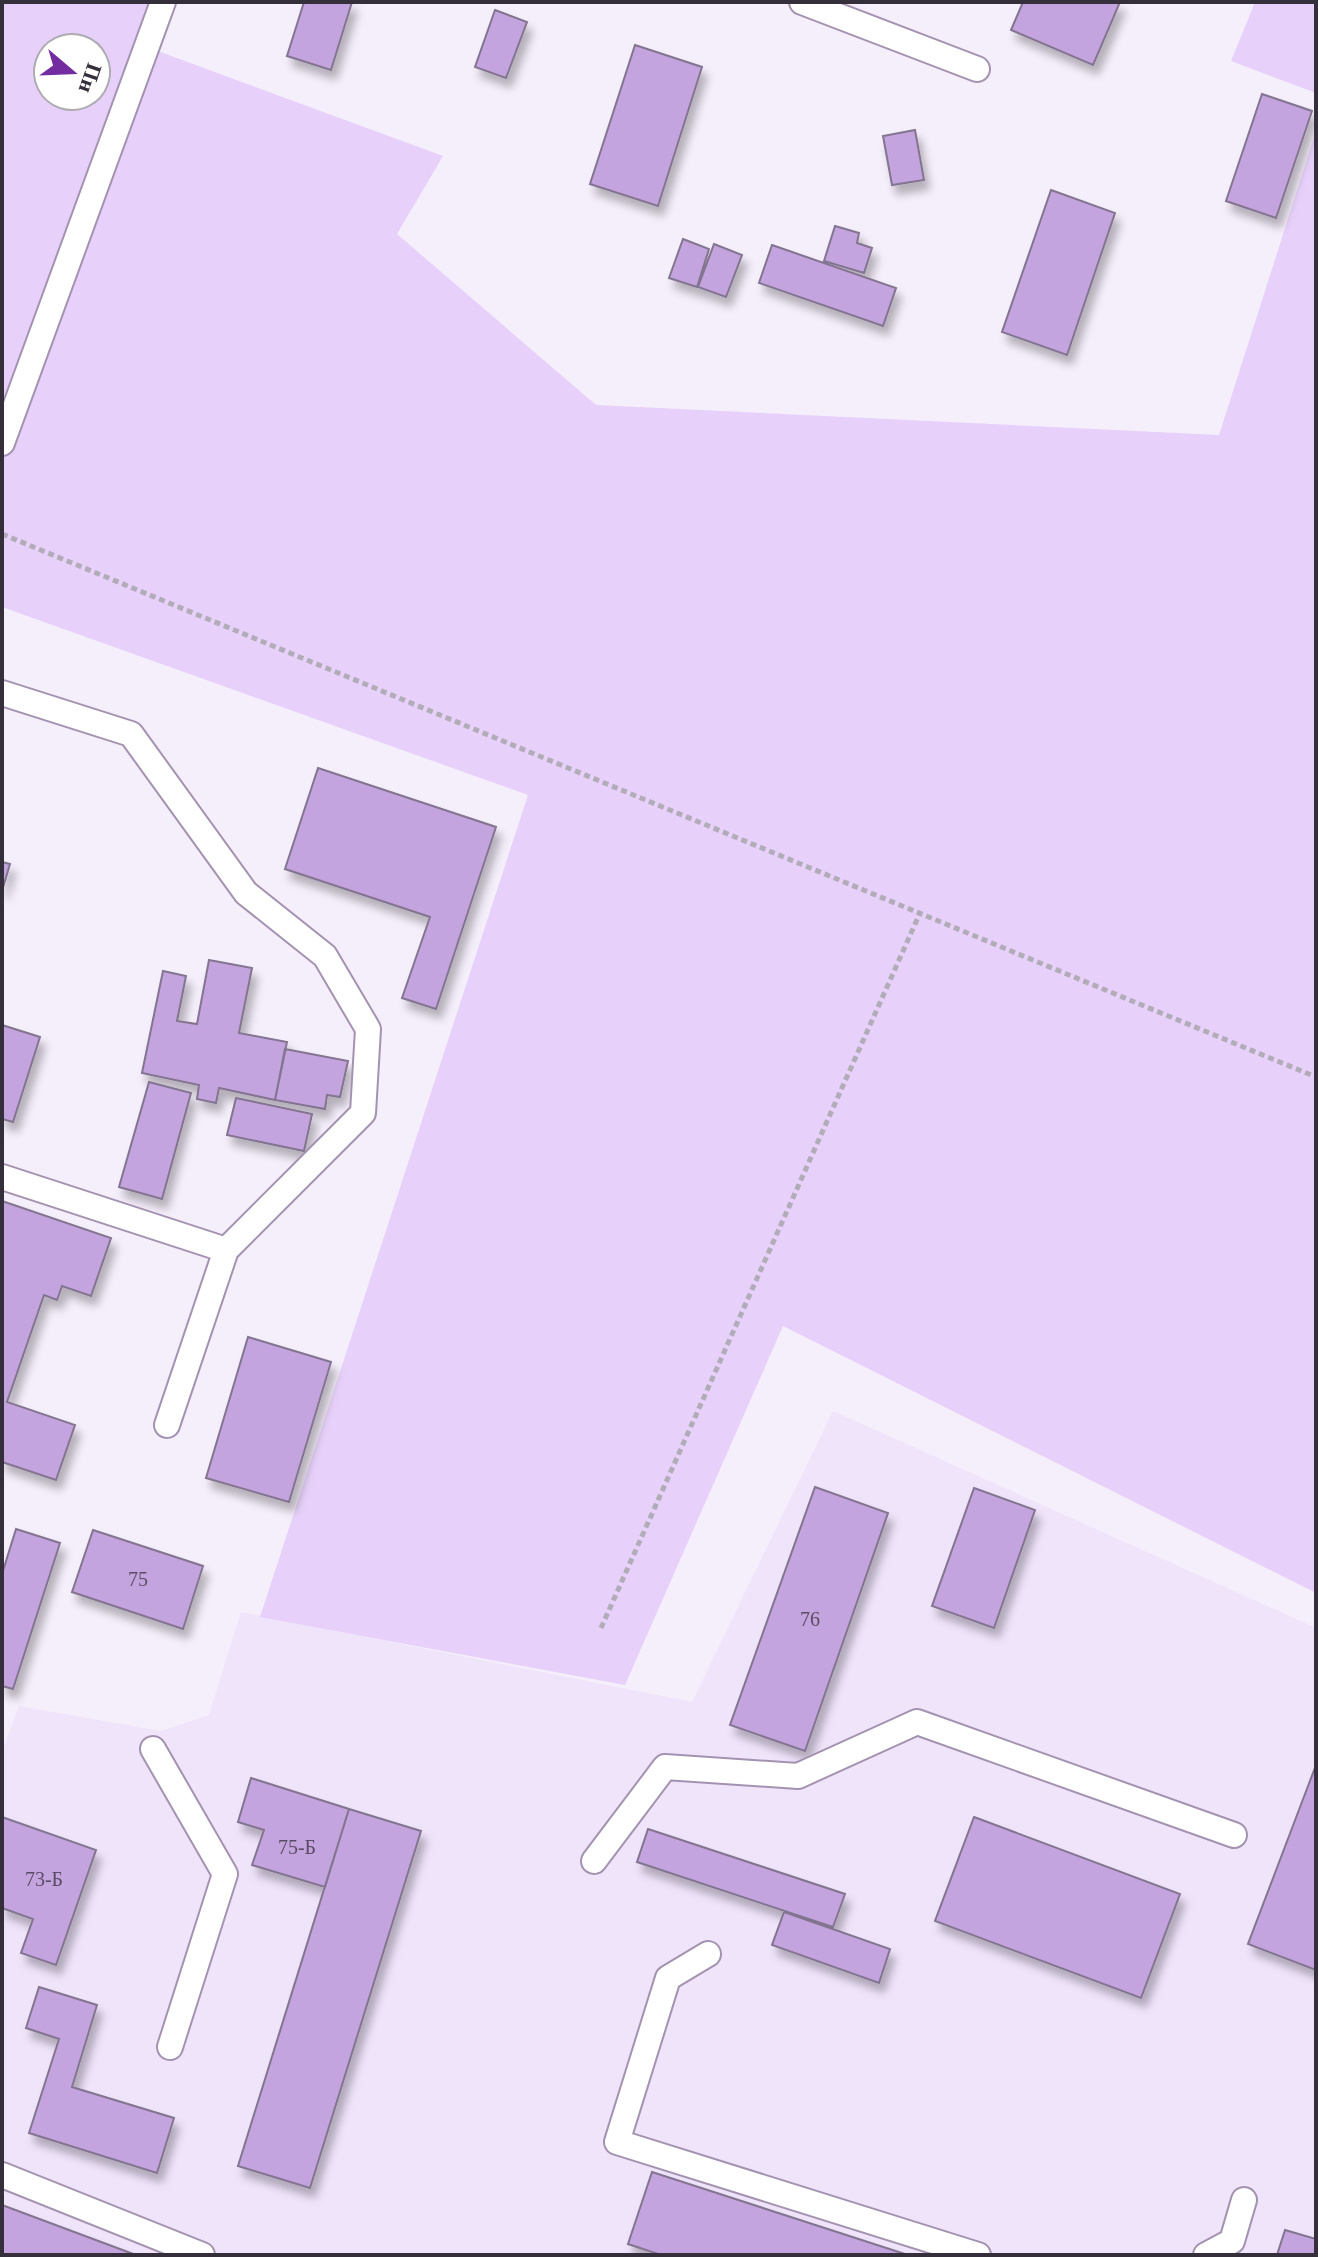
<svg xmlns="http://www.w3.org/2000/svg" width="1318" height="2257" font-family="Georgia,serif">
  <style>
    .built { fill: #f0e4fb }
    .green { fill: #e7d1fa; fill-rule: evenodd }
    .building { fill: #c4a4de; stroke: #837590; stroke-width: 2; filter: url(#shadow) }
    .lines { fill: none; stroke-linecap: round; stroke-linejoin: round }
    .lane-casing { stroke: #a393b0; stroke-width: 28 }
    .path { stroke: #b2acb8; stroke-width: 5; stroke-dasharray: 6 4; stroke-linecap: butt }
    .lane { stroke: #fff; stroke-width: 24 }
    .labels { text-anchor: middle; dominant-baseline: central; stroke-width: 8; stroke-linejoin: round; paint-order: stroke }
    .number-label { font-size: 20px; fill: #594c64 }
  </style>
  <defs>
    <filter id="shadow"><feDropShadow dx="5" dy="9" stdDeviation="4" flood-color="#0004"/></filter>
  </defs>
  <rect width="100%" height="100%" fill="#f5eefb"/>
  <path class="built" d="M833 1411 1316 1628V2255H2V1752L19 1706 161 1731 209 1715 241 1612 692 1702Z"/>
  <path class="green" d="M2 2H163L147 47 443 156 397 234 596 405 1219 435 1316 131V1593L783 1326 625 1685 260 1617 528 795 2 607ZM48 48H96V96H48Z
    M1255 2H1316V93L1231 61Z"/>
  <path class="building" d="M304 2H352L331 70 287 56Z
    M1023 2H1120L1093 65 1011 30Z
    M495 10 527 22 506 78 475 67Z
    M635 45 702 67 658 206 590 184Z
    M1262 94 1312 111 1276 218 1226 201Z
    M915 130 924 180 892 185 883 136Z
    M1051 190 1115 213 1067 355 1002 332Z
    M835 226 859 233 857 243 872 248 864 273 824 261Z
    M683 239 709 249 697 287 669 278Z
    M714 244 742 255 726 297 698 287Z
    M772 245 896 288 883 326 759 283Z
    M318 768 496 827 436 1009 402 998 430 917 285 869Z
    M2 862 10 864 2 891Z
    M209 960 252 968 239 1033 287 1042 275 1100 219 1088 216 1103 197 1099 199 1085 142 1073 163 971 186 976 177 1021 197 1024Z
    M2 1025 40 1037 13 1122 2 1119Z
    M285 1049 348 1061 340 1097 327 1095 325 1109 275 1100Z
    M149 1082 191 1093 162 1199 119 1187Z
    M236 1098 312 1114 304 1151 227 1135Z
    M2 1201 111 1238 91 1296 62 1286 57 1300 44 1295 7 1402 75 1425 56 1480 2 1462Z
    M248 1337 331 1362 289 1502 206 1478Z
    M815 1487 888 1513 805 1751 730 1725Z
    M974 1488 1035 1510 994 1628 932 1606Z
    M16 1529 60 1543 13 1689 2 1686V1574Z
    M93 1530 203 1566 183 1629 72 1592Z
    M1316 1765V1970L1248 1944Z
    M251 1778 349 1809 325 1887 252 1865 264 1830 238 1822Z
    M349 1809 421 1831 310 2188 238 2166Z
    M2 1817 96 1850 56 1965 21 1953 33 1919 2 1908Z
    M974 1817 1180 1894 1141 1998 935 1921Z
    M648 1829 845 1894 833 1927 637 1862Z
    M784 1912 890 1949 879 1983 772 1945Z
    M39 1987 97 2005 72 2087 174 2118 157 2173 29 2133 59 2039 26 2028Z
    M652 2172 908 2255H661L628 2244Z
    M2 2205 136 2255H2Z
    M1285 2230 1316 2239V2255H1277Z"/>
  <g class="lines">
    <defs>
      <path id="lane" d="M802 2 977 69
        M2 443 163 2
        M2 693 131 734 246 893 325 956 368 1029 363 1113 226 1250 2 1177
        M167 1425 226 1250
        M153 1749 225 1874 170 2047
        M594 1861 665 1767 798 1776 917 1722 1234 1835
        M708 1954 668 1978 617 2142 978 2255
        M2 2175 202 2255
        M1206 2255 1232 2241 1244 2200"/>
    </defs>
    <use href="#lane" class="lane-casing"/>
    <path class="path" d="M2 534 1316 1077
      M601 1628 920 913"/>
    <use href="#lane" class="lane"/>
  </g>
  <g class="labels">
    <g class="number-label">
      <text x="138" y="1579">75</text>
      <text x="810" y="1619">76</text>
      <text x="297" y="1847">75-Б</text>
      <text x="44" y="1879">73-Б</text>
    </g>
  </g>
  <rect width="1318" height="2257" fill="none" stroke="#352f3b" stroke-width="8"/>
  <g transform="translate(72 72) rotate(109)"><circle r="38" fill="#ffffff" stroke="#aeacb1" stroke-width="2"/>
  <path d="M0-6L14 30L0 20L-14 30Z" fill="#742da0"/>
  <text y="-12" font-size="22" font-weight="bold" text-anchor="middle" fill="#352f3b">Пн</text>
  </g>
</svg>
